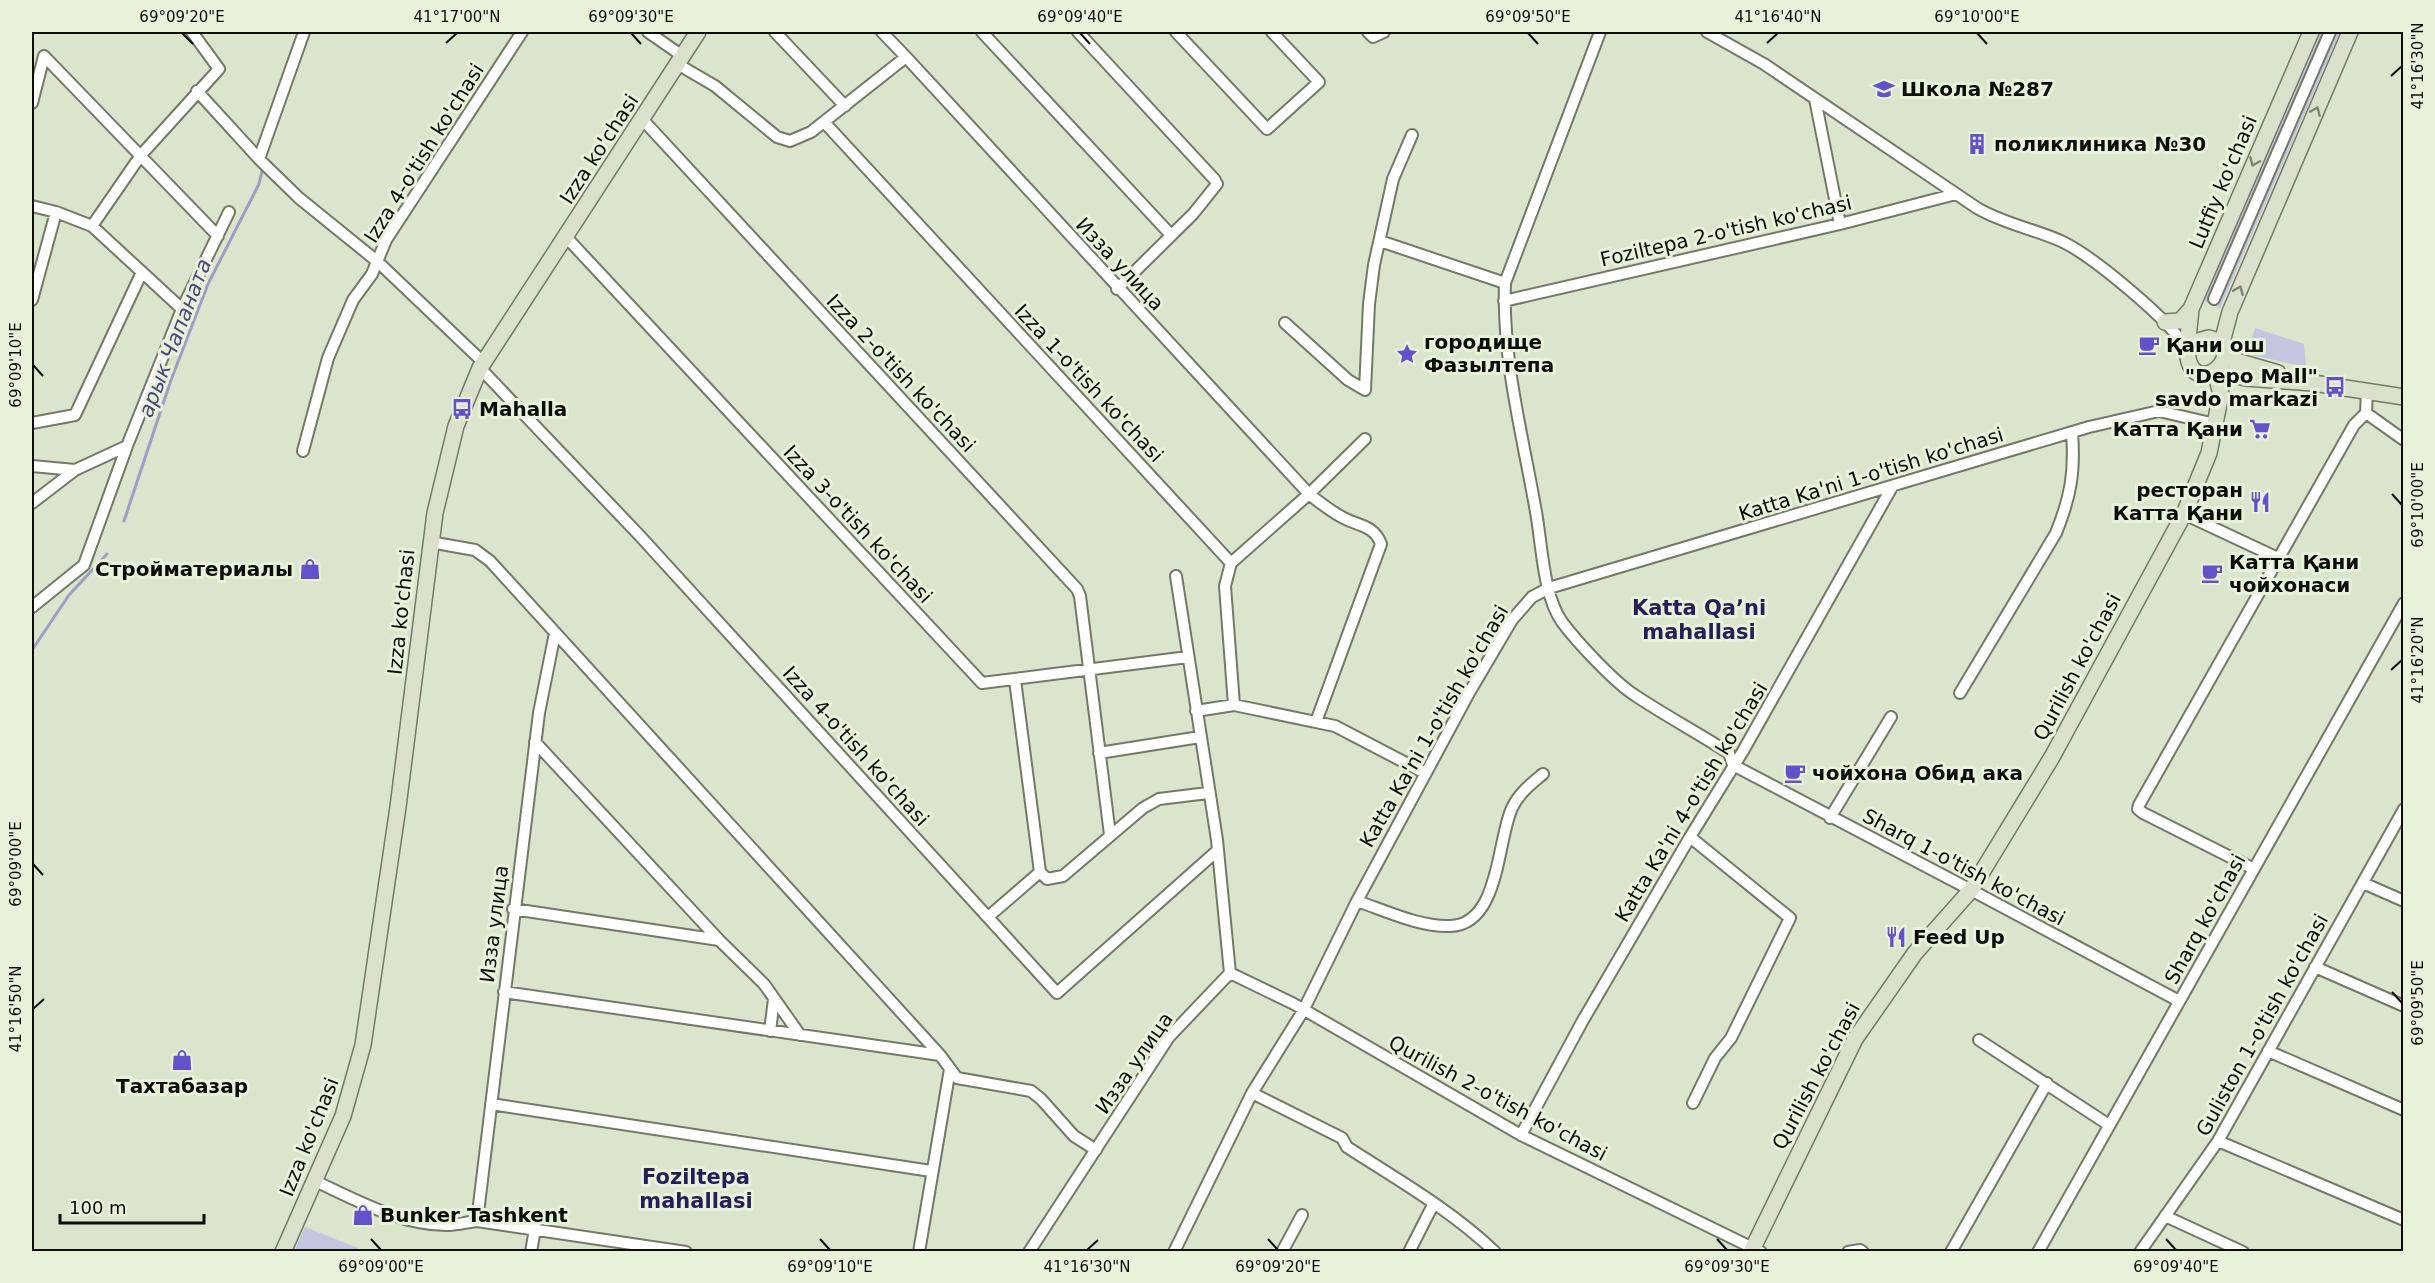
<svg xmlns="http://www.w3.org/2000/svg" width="2435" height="1283" font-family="'DejaVu Sans',sans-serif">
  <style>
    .green { fill: #c4c5de }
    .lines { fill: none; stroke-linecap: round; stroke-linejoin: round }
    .stream { stroke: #9e9ec4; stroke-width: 3 }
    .street-casing { stroke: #727a65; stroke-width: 14 }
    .secondary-casing { stroke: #727a65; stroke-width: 18 }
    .street { stroke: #fff; stroke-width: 10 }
    .secondary { stroke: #dae0cc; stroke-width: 15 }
    .oneway { stroke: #7d8273 }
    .ticks { fill: none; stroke: #0c0e07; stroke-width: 2 }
    .labels { text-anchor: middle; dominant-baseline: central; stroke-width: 6; stroke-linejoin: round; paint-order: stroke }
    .poi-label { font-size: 20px; font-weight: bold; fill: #0c0e07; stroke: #e8f1da; text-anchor: start }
    .street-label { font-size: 20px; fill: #0c0e07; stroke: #e8f1da }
    .water-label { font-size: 21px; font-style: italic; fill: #4a477b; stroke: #e8f1da }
    .neighbourhood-label { font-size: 21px; font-weight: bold; fill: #261e58; stroke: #e8f1da }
    .neatline { fill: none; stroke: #0c0e07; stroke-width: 2 }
    .ticks-label { font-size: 15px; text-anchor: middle; fill: #0c0e07 }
  </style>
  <rect width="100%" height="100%" fill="#dbe4cd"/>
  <path class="green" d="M2319 32H2340L2220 308 2202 300Z
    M2255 328 2304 344 2306 367 2252 355 2253 352 2248 350Z
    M305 1227 358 1248 360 1251H294Z"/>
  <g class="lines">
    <path class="stream" d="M124 521 171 380 208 284 259 184 263 167
      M32 650 69 595 107 554"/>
    <defs>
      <path id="street" d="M648 32 684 57
        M775 32 845 106
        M882 32 906 57
        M982 32 1171 235
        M1078 32 1215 180
        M1176 32 1267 129 1319 82 1272 32
        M1368 32 1373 37 1384 32
        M1600 32 1505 283C1502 360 1523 437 1536 512 1542 545 1543 595 1562 622 1577 642 1615 683 1636 696 1666 716 1698 733 1729 753L1733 765 1971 890 2179 1001
        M1707 32 1764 64 1977 208C2004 224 2035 229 2063 242 2092 256 2173 322 2187 350
        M44 56 218 236
        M679 65 715 86 777 137 790 141 811 132 906 57 1309 494C1319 502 1329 510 1340 516 1356 526 1374 524 1381 544L1316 722
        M197 91 261 161 299 198 378 262 484 363
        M1815 99 1840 224
        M32 103 44 56
        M643 120 1077 589 1080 596 1110 835
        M824 122 1231 563 1225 586 1234 705
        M259 159 304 32
        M32 206 56 212 92 226
        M567 238 982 683 1188 657
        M1380 241 1505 283
        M1117 289 1193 214 1217 184
        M2214 299 2330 32
        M32 300 56 212
        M1504 301 1840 224 1956 194
        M182 309 229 212
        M1285 323 1348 380 1365 390 1369 304 1374 265 1393 179 1412 135
        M480 368 640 536 1057 993 1218 850
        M2366 413 2404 440
        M32 423 75 415 142 272
        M303 451 328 358 353 300 372 274 386 240 522 32
        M32 466 75 470
        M32 503 75 470 127 446
        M2184 514 2280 559
        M430 542 475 550 490 561 940 1055
        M1231 563 1309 494 1365 439
        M32 607 84 565 127 446 182 309 92 226 141 155 219 69 192 32
        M1015 680 1040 872 1047 879 1063 876 1143 808 1159 799 1208 793
        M1960 693 2056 533C2071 496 2075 471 2072 432
        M1196 711 1234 705 1335 726 1425 773
        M535 742 719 940 764 984 800 1035
        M1099 753 1200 737
        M1830 818 1891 717
        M1690 837 1790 918 1731 1038 1715 1058 1693 1103
        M2254 869 2143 813 2138 809 2139 805 2354 425 2366 413 2367 391
        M2363 883 2404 901
        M1357 901C1386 911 1420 927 1450 926 1500 925 1497 840 1512 808 1519 793 1531 784 1543 774
        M513 909 719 940
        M988 917 1040 872
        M2315 967 2404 1006
        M1230 973 1294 1004 1521 1135 1761 1252
        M504 992 940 1055 957 1078 1031 1091 1041 1099 1074 1136 1096 1150
        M770 1031 774 999
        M1979 1040 2109 1125
        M2268 1051 2404 1110
        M1252 1093 1342 1138 1347 1147C1398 1180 1451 1210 1495 1252
        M491 1104 931 1171
        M1521 1135 1582 1022 1690 837 1743 751 1892 487
        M2218 1141 2404 1220
        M315 1181C356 1200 402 1226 449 1225 458 1225 467 1222 477 1221L686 1252
        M2165 1216 2243 1252
        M477 1221 539 713 555 633
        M531 1252 535 1229
        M919 1252 950 1069
        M1029 1252 1169 1037 1230 973 1217 840 1176 576
        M1174 1252 1252 1093 1303 1011 1357 901 1469 693 1512 620 1532 597 1549 588 2089 427 2159 411 2215 424
        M1282 1252 1302 1215
        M1409 1252 1434 1203
        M1848 1252 1860 1250 1863 1252
        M1951 1252 2047 1083
        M2038 1252 2404 603
        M2140 1252 2218 1141 2404 809"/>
      <path id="secondary" d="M2165 322 2180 321 2191 309
        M2221 346 2230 312 2350 32
        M2188 352 2194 342 2209 338C2249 350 2201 396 2189 362 2185 350 2190 323 2191 309L2311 32
        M2225 355 2233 360 2278 373
        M2215 371 2246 378 2313 383 2404 397
        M283 1252 343 1116 363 1045 398 807 435 513 456 426 480 368 698 32
        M1751 1252 1855 1039 1915 953 1971 890 2052 757 2184 514 2209 453 2221 394 2215 371"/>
    </defs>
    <use href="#street" class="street-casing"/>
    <use href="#secondary" class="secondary-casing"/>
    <use href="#street" class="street"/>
    <use href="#secondary" class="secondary"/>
  </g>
  <defs><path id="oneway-chevron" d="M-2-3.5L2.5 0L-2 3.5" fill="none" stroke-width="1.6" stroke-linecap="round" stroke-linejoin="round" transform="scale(1.5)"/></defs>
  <g class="oneway">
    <use href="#oneway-chevron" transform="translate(2316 111) rotate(-67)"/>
    <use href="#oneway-chevron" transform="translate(2254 162) rotate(113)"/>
    <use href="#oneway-chevron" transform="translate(2239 290) rotate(-67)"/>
  </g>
  <path class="ticks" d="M182 33 193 44M631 33 641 44M1080 33 1090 44M1528 33 1538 44M1977 33 1987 44M446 43 457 33M1767 43 1778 33M2391 76 2402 66M33 365 43 376M2392 494 2402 505M2391 670 2402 660M33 864 43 875M2392 992 2402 1003M33 1009 44 999M371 1239 381 1250M820 1239 830 1250M1268 1239 1278 1250M1717 1239 1727 1250M2166 1239 2176 1250M1087 1250 1098 1240"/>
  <defs>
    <symbol id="school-bare" viewBox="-9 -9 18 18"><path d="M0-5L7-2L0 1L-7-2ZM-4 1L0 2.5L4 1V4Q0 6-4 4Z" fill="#6251ca" stroke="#e8f1da" stroke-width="2.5" paint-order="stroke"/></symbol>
    <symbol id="building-bare" viewBox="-9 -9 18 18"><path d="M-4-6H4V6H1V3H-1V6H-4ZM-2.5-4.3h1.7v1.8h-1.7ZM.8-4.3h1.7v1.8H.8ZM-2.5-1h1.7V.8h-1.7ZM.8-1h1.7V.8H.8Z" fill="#6251ca" stroke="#e8f1da" stroke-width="2.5" paint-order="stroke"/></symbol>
    <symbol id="cafe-bare" viewBox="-9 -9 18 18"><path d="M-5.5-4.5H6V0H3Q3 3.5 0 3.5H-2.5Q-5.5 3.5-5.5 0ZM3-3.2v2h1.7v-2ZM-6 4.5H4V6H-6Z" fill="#6251ca" stroke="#e8f1da" stroke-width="2.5" paint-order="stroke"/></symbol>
    <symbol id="sight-bare" viewBox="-9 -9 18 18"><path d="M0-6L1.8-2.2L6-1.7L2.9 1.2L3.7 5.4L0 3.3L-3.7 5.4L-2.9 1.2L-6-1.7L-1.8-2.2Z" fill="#6251ca" stroke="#e8f1da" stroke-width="2.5" paint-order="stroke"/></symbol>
    <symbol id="bus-bare" viewBox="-9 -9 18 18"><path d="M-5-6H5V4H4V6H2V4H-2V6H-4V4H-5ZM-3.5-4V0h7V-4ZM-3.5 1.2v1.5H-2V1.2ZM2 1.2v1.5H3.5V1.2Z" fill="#6251ca" stroke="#e8f1da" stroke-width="2.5" paint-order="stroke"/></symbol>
    <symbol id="supermarket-bare" viewBox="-9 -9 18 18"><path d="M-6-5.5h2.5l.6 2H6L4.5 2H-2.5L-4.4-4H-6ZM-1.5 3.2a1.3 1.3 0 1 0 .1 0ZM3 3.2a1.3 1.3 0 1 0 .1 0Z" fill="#6251ca" stroke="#e8f1da" stroke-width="2.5" paint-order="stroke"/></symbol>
    <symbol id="restaurant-bare" viewBox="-9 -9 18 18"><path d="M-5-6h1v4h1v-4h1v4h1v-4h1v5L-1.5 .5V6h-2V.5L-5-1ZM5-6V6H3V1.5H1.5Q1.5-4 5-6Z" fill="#6251ca" stroke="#e8f1da" stroke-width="2.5" paint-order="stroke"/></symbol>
    <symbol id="shop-bare" viewBox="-9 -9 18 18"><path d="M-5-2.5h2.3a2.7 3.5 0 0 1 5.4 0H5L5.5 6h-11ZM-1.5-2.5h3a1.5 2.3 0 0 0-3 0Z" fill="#6251ca" stroke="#e8f1da" stroke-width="2.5" paint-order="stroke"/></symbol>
  </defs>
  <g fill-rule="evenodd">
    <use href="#school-bare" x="1869" y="74" width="30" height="30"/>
    <use href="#building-bare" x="1962" y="129" width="30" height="30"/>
    <use href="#cafe-bare" x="2134" y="330" width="30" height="30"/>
    <use href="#sight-bare" x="1392" y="339" width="30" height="30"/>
    <use href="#bus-bare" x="2320" y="372" width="30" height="30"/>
    <use href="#bus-bare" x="447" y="394" width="30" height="30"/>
    <use href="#supermarket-bare" x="2245" y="414" width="30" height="30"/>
    <use href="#restaurant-bare" x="2245" y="487" width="30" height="30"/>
    <use href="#shop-bare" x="295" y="554" width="30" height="30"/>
    <use href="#cafe-bare" x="2197" y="558" width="30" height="30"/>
    <use href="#cafe-bare" x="1780" y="758" width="30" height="30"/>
    <use href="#restaurant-bare" x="1881" y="922" width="30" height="30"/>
    <use href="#shop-bare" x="167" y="1045" width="30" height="30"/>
    <use href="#shop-bare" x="348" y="1200" width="30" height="30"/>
  </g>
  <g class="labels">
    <g class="poi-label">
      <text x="1901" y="89">Школа №287</text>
      <text x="1994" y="144">поликлиника №30</text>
      <text x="1424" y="342">городище<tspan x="1424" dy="23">Фазылтепа</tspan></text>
      <text x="2166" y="345">Қани ош</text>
      <text x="2318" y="376" text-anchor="end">"Depo Mall"<tspan x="2318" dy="23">savdo markazi</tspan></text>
      <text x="479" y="409">Mahalla</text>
      <text x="2243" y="429" text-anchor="end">Катта Қани</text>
      <text x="2243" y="490" text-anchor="end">ресторан<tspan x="2243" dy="23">Катта Қани</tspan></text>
      <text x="2229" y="562">Катта Қани<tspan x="2229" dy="23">чойхонаси</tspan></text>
      <text x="293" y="569" text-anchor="end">Стройматериалы</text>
      <text x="1812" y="773">чойхона Обид ака</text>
      <text x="1913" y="937">Feed Up</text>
      <text x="182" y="1086" text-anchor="middle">Тахтабазар</text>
      <text x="380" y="1215">Bunker Tashkent</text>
    </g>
    <g class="street-label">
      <text transform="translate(599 149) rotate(-57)">Izza ko'chasi</text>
      <text transform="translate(424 153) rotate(-58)">Izza 4-o'tish ko'chasi</text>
      <text transform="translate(2223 182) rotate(-67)">Lutfiy ko'chasi</text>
      <text transform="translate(1726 231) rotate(-13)">Foziltepa 2-o'tish ko'chasi</text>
      <text transform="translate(1120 264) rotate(47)">Изза улица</text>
      <text transform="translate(901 373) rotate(47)">Izza 2-o'tish ko'chasi</text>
      <text transform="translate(1089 383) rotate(47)">Izza 1-o'tish ko'chasi</text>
      <text transform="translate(1871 474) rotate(-17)">Katta Ka'ni 1-o'tish ko'chasi</text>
      <text transform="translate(858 524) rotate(47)">Izza 3-o'tish ko'chasi</text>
      <text transform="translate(401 612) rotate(-84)">Izza ko'chasi</text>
      <text transform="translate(2077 667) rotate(-62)">Qurilish ko'chasi</text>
      <text transform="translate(1434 726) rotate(-60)">Katta Ka'ni 1-o'tish ko'chasi</text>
      <text transform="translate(856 746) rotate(48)">Izza 4-o'tish ko'chasi</text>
      <text transform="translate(1691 802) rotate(-59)">Katta Ka'ni 4-o'tish ko'chasi</text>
      <text transform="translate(1964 867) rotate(28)">Sharq 1-o'tish ko'chasi</text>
      <text transform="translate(2205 919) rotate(-61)">Sharq ko'chasi</text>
      <text transform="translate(494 924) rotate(-83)">Изза улица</text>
      <text transform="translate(2262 1025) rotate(-61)">Guliston 1-o'tish ko'chasi</text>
      <text transform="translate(1134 1063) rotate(-55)">Изза улица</text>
      <text transform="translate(1816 1076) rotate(-62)">Qurilish ko'chasi</text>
      <text transform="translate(1498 1098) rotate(28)">Qurilish 2-o'tish ko'chasi</text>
      <text transform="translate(309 1137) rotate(-68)">Izza ko'chasi</text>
    </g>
    <g class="water-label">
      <text transform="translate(175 338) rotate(-69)">арык Чапаната</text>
    </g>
    <g class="neighbourhood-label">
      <text x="1699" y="608">Katta Qaʼni<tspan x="1699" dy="24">mahallasi</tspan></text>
      <text x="696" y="1177">Foziltepa<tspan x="696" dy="24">mahallasi</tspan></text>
    </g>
  </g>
  <rect width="2435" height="1283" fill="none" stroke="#e8f1da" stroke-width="66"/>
  <path d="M60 1214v9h144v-9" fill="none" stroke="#0c0e07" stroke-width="3"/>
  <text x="69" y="1214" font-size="18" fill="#0c0e07" stroke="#e8f1da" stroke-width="4.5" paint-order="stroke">100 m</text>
  <rect x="33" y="33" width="2369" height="1217" class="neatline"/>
  <g class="ticks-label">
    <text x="182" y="22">69°09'20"E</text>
    <text x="457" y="22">41°17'00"N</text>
    <text x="631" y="22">69°09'30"E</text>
    <text x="1080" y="22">69°09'40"E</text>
    <text x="1528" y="22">69°09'50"E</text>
    <text x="1778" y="22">41°16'40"N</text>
    <text x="1977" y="22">69°10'00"E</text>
    <text transform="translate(2418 66) rotate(-90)" y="5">41°16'30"N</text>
    <text transform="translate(16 365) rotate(-90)" y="5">69°09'10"E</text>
    <text transform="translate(2418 505) rotate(-90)" y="5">69°10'00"E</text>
    <text transform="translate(2418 660) rotate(-90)" y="5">41°16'20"N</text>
    <text transform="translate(16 864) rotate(-90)" y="5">69°09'00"E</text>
    <text transform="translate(2418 1003) rotate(-90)" y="5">69°09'50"E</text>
    <text transform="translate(16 1009) rotate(-90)" y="5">41°16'50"N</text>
    <text x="381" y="1272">69°09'00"E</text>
    <text x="830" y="1272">69°09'10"E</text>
    <text x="1087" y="1272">41°16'30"N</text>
    <text x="1278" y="1272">69°09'20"E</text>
    <text x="1727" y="1272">69°09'30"E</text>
    <text x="2176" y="1272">69°09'40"E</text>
  </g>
</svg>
